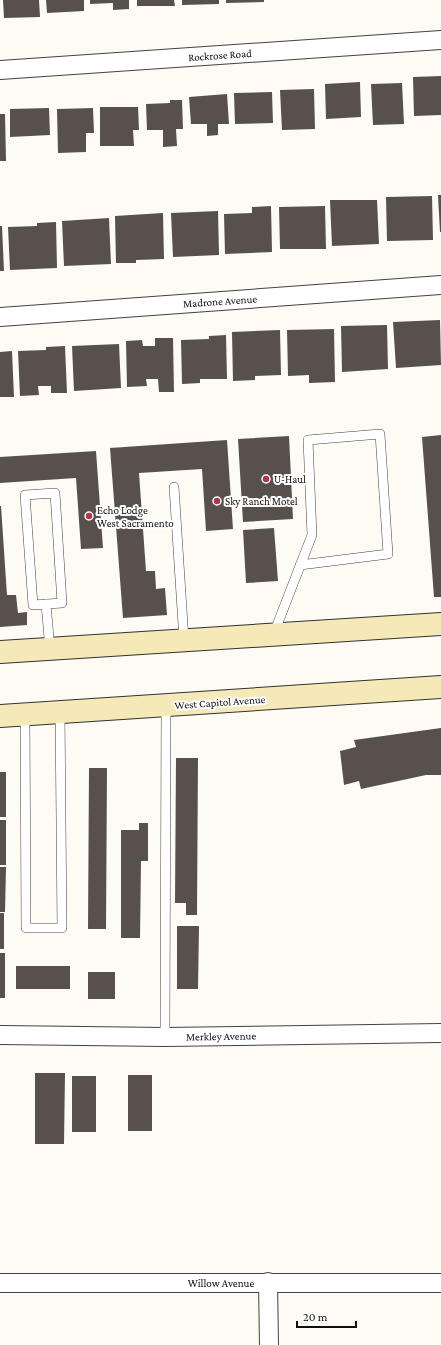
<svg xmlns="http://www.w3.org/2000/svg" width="441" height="1345" font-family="'Crimson Pro',serif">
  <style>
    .building { fill: #57504d }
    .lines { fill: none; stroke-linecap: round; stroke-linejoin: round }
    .lane-casing { stroke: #424242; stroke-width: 10 }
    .street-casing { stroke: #424242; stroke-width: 20 }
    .secondary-casing { stroke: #313131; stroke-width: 24 }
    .lane { stroke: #fff; stroke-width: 9 }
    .street { stroke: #fff; stroke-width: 18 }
    .secondary { stroke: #f5eab7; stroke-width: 22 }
    .poi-dot { fill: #af3846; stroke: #fff; stroke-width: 1.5 }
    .labels { text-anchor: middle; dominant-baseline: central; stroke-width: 4; stroke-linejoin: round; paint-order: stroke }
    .street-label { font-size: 11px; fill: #0f0f0f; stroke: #fff }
    .poi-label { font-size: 11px; fill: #0f0f0f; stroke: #fff; text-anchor: start }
  </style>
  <rect width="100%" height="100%" fill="#fdfbf4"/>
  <path class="building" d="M3 0H39L40 17 4 18Z
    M46 0H84V11L47 13Z
    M90 0H129V9L113 10V3L90 4Z
    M137 0H174L175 6H137Z
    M182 0H219V4L182 5Z
    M226 0H264V2L226 3Z
    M441 76V115L414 116 413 77Z
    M360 82 361 117 326 119 325 84Z
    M402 83 404 124 373 125 371 84Z
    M314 89 315 129 282 130 280 90Z
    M272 92 273 123 235 124 234 93Z
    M227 94 229 124H218V135L207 136V124H191L189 97Z
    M170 100H182L183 129H176L177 146 163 147V130H147L146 104 170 103Z
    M100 107H138L139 130H133L134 146H100Z
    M49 108 50 135 10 137V109Z
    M93 108 94 133H86V152L58 153 57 109Z
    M0 114H5L6 161H0Z
    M438 195H441V232H440Z
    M432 196 433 240 387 241 386 197Z
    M330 200H377L379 244 332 246Z
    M271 206 272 252 225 254 224 214 252 213V207Z
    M325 206 326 249H280L279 207Z
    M218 211 219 255 173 257 171 213Z
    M163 213 164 259 136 260V263H116L115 216Z
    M109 218 111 264 64 266 62 221Z
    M56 222 57 268 10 270 8 227 37 226V223Z
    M0 226H2L4 271H0Z
    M440 320 441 365 396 368 393 322Z
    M387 325 388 369 342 372 341 326Z
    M334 329 335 382 309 383V375L288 376 287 330Z
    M280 330 281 375 255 376V380L233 381 232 332Z
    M226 335 227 379H200V383L182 384 181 340 209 339V336Z
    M155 338H173L174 392H159L158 379H146L147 386 127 387 126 341 142 340 143 346H155Z
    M119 344 121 388 74 391 72 346Z
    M65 346 67 393H51V386H38L39 395 20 396 18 351 46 350V347Z
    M12 351 14 397H0V352Z
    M441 435V597H434L422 437Z
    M289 436 293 519 243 522 238 439Z
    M227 440 233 529 206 531 202 469 139 473 146 571H155L156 589 165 588 167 615 123 618 110 448Z
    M96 451 103 548 81 549 76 478 0 483V457Z
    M0 506H1L7 595H16L18 613 27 612V625L0 627Z
    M274 528 278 581 246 583 243 530Z
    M441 728V775H426L361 789 359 781 344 785 340 751 356 747 354 740Z
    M176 758H198L197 915H186V903H175Z
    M89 768H107L106 929H88Z
    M0 772H6V817H0Z
    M0 820H6V865H0Z
    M139 823H148V861H141L140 938H121V830H139Z
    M0 867H6L5 912H0Z
    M0 913H4V949H0Z
    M177 926H199L198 989H177Z
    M0 953H5V998H0Z
    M16 966H70V989H16Z
    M88 972H115V999H88Z
    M35 1073H65L64 1144H35Z
    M128 1075H152V1131H128Z
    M72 1076H96V1132H72Z"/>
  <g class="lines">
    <defs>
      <path id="lane" d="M174 487 184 640
        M55 493 62 603 33 605 25 495Z
        M46 604 50 649
        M274 633 312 535 308 440 380 434 388 554 300 565
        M25 714 26 928H62L60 712
        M165 1037 166 705"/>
      <path id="street" d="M0 70 441 40
        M0 317 441 285
        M0 1035 165 1037 441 1033
        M268 1282 269 1345
        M0 1283H441"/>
      <path id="secondary" d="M0 652 441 624
        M0 716 441 687"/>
    </defs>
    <use href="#lane" class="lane-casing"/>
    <use href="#street" class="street-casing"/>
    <use href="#secondary" class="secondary-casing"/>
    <use href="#lane" class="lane"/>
    <use href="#street" class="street"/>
    <use href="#secondary" class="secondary"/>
  </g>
  <g class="poi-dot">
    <circle cx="266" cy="479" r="4"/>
    <circle cx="217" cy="501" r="4"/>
    <circle cx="89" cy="516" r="4"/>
  </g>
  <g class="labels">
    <g class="street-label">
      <text transform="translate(220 55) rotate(-4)">Rockrose Road</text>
      <text transform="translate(220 301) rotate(-4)">Madrone Avenue</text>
      <text transform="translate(220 702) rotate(-4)">West Capitol Avenue</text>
      <text transform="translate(221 1036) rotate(-1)">Merkley Avenue</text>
      <text x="221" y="1283">Willow Avenue</text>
    </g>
    <g class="poi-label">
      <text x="274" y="479">U-Haul</text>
      <text x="225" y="501">Sky Ranch Motel</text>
      <text x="97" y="510">Echo Lodge<tspan x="97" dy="13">West Sacramento</tspan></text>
    </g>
  </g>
  <path d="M297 1321v6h59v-6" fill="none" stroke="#0f0f0f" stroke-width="2"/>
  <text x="303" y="1321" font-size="12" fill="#0f0f0f" stroke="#ffffff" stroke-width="3" paint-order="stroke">20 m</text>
</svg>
